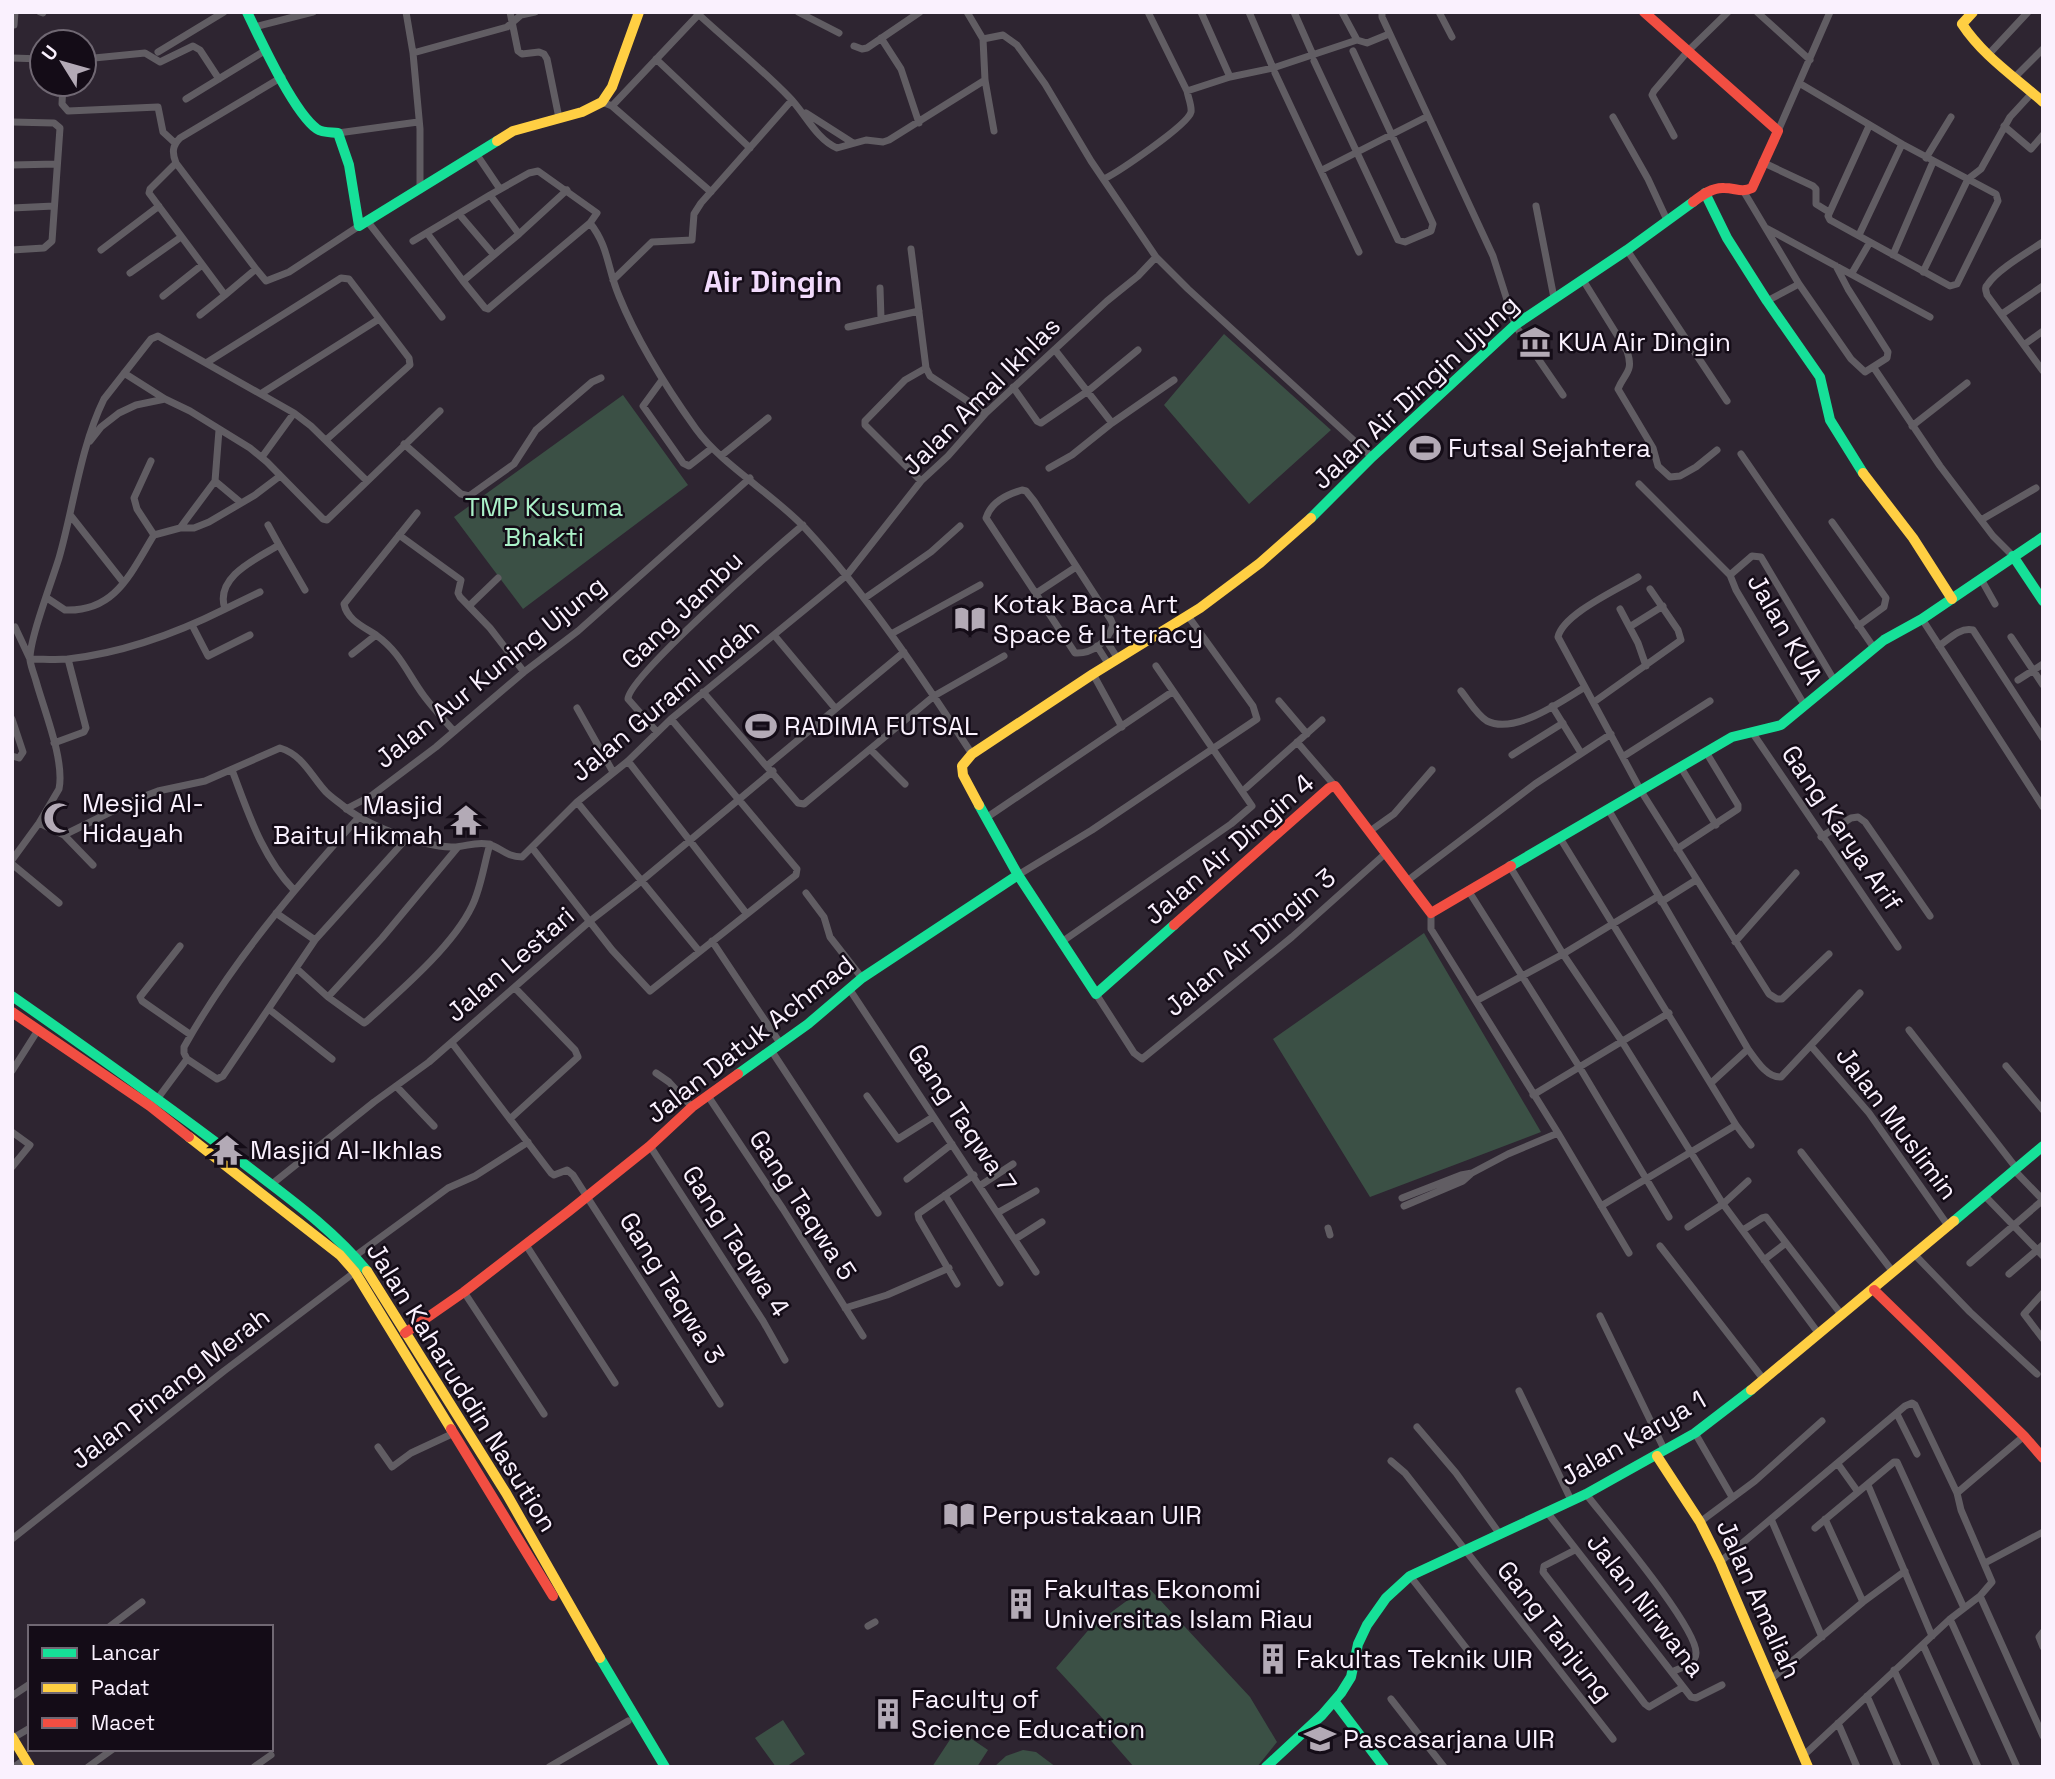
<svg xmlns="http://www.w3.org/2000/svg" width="2055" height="1779" font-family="'Space Grotesk',sans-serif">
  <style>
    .green { fill: #3b5045 }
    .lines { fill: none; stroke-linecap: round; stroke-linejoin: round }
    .street { stroke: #615d63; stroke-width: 7 }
    .fast { stroke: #16e098; stroke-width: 10 }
    .slow { stroke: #ffcf43; stroke-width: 10 }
    .jam { stroke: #f24e42; stroke-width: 10 }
    .labels { text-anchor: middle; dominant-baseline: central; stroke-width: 5; stroke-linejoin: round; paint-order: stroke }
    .poi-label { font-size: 26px; fill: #faf1fe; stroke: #140c17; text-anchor: start }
    .street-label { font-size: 26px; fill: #faf1fe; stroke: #140c17 }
    .park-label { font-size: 26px; fill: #aaf1c8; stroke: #140c17 }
    .quarter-label { font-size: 30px; font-weight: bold; fill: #f2dbfc; stroke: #140c17 }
  </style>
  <rect width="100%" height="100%" fill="#2e2531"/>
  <path class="green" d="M1224 334 1331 430 1249 504 1164 405Z
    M623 395 688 485 523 609 454 517Z
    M1424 933 1541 1132 1370 1197 1273 1039Z
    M1147 1586 1250 1697 1277 1742 1257 1767H1134L1099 1727 1104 1720 1056 1668 1091 1627Z
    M783 1720 805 1754 786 1767H776L755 1738Z
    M957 1729 988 1750 977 1767H932Z
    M1023 1750 1036 1752 1056 1767H994L1006 1756Z"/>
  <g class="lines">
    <path class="street" d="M40 12 43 13
      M406 12 413 53 507 27 521 15 535 12
      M510 12 518 51 522 54 539 52 544 54 547 59 559 118
      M696 12C727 41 760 67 789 97 805 113 816 139 837 148L866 140 883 142 889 140 985 80
      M798 12 839 33
      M967 12 983 39 985 80 994 131
      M1148 12 1187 91
      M1201 12 1230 77
      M1249 12 1273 68
      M1294 12 1313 55
      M1342 12 1357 40
      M1382 12V17L1493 256 1515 325 1563 395
      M1439 12 1452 37
      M1757 12 1810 60
      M14 25 15 12
      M254 27 313 12
      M881 38 901 69 919 123
      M983 39 1003 35 1017 45 1045 84 1091 161 1156 257 1188 289 1372 457
      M854 46 862 49 867 48 920 12
      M158 52 224 12
      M413 53 420 129V189
      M1988 55 2028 12
      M12 58 42 59
      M84 59 145 53 160 62 193 46 200 50 219 79
      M656 59 750 148
      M1314 61 1398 240 1405 242 1431 231 1433 224 1353 51
      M1275 73 1359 252
      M282 77 180 138C172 146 172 153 176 163L150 189 149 193 225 295 256 269 266 281 289 272 359 226
      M2015 77 2043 49
      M1799 83 1902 144 1996 194 1998 201 1957 284 1950 286 1830 220 1828 216 1869 126
      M63 84 62 104 68 111 158 107 163 132 175 143
      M186 99 266 50
      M602 102 612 106 699 14
      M612 106 711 192
      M806 113 853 143
      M1613 117 1648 179 1667 220
      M12 122 54 123 60 128 52 241 44 248 12 250
      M2004 126 2031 149 2043 135
      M1778 131 1830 12
      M338 133 418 122
      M1674 136 1652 95 1654 91 1688 51 1728 12
      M477 155 500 189
      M1926 158 1951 117
      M1762 162 1813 186 1816 189V204L1829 212
      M176 163 256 269
      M12 165 57 164
      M1322 170 1428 116
      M1104 179C1118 172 1188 125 1191 112 1192 106 1188 97 1187 91L1230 77 1273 68 1357 40 1367 43 1389 34
      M1744 192 1799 284 1851 359 1865 372 1887 358 1888 352 1848 289 1836 266
      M1536 206 1554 298
      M12 208 54 206
      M459 214 494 255
      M368 222 442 317
      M590 223C609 247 607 268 619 296 638 343 666 387 696 429 722 465 773 494 805 528 869 597 921 676 972 754
      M1766 228 1930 317
      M427 233 463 281
      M519 234 567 190
      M1859 235 1902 144
      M413 241 490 195 519 234 463 281 485 308 488 309 590 223 597 213 538 171 529 173 490 195
      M2043 242C2028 252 1997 270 1988 284 1984 288 1986 290 1987 295L2043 371
      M911 249 926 368 930 376 986 413
      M101 250 159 206
      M1627 250 1727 401
      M1893 255 1933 162
      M1923 272 1968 179 1981 169 2010 117 2033 92
      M130 273 181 237
      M1852 273 1870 242
      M613 280 652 242 692 240 694 214 701 203 792 100
      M1583 280 1627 351C1634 372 1625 372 1618 389L1653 448 1658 466 1670 477 1680 476 1696 467 1717 450
      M880 288 881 318
      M163 296 202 265
      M1767 301 1799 284
      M2002 314 2043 286
      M200 315 225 295
      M848 327 919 311
      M2025 344 2043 331
      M1055 350 1112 423 1174 380
      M206 363 341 278 349 279 409 358 410 365 326 440
      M1874 368 1940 466 1993 536 2013 556
      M124 373 165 399
      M662 380 643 406 683 463 689 466 712 448
      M1013 387 1037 421 1041 423 1088 391 1138 350
      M262 393 379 319
      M1912 426 1967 383
      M90 441 101 427 119 413 136 405 165 399 190 411 250 448 267 462 323 519 327 520 440 411
      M404 444 461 494 469 496 514 464 536 430 592 382 601 378
      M1741 454 1874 648
      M722 455 768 418
      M262 457 294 413
      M151 461 134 498 137 509 154 535
      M1049 468 1072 455 1112 423
      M215 481 240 502
      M921 481 865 425V421L905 380 926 368
      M1639 484 1730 575 1736 590 1805 706
      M1022 490 1026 491 1034 501 1111 620 1113 625C1108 642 1092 654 1075 653L986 518C991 502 1006 495 1022 490Z
      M71 516 123 582
      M1981 520 2036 488
      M1832 522 1886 598 1884 607 1858 626
      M180 528 215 481 219 430
      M399 535 461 580 458 593 460 597 490 628 524 672
      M279 545 305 590
      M1730 575 1752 556 1761 557 1834 680
      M1638 577C1617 590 1563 614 1558 637L1641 791 1769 994 1777 999H1782L1829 954
      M1981 579 1995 604
      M1035 594 1076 567
      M47 598 65 610C116 612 131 572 154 535L180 528H194L209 522 255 495 280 476
      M865 598 931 552 960 526
      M469 606 498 578
      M225 609 260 592
      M1620 609 1638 643 1646 666
      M1922 619 2043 807
      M192 625 208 656 250 635
      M1631 626 1663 606
      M15 627 30 659C43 659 56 660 68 659 122 653 177 633 225 609 214 577 256 559 279 545L268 525
      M891 634 980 585
      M376 635C364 627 347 620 344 604L417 513
      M774 635 835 708
      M2011 637 2043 685
      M1106 640 1118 659
      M1097 646 1109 665
      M1939 646C1949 639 1960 627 1973 630L2043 738
      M352 654 376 635C401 653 407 673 424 696 433 708 443 719 453 730
      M1093 674 1122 727
      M2018 680 2043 664
      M1461 691C1469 701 1477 715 1487 721 1515 735 1562 701 1585 687
      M703 692 798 803 804 804 934 696 1004 656
      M1279 701 1307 734
      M1594 702 1681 640 1678 630 1650 589
      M1552 706 1581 753
      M577 708 613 772
      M12 719 23 752 19 758 12 756
      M657 732 628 699C628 677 777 547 803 525
      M1752 732 1898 947
      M1297 742 1335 786
      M54 743 84 732 86 728 68 659
      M871 750 905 784
      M1512 755 1563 723
      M1624 756 1710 701
      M628 761 746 913
      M768 765 904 652
      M1680 766 1716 825
      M232 770C248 812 262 857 294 890
      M1246 788 1322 720
      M577 802 699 951
      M346 809 371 796 436 747 524 672 578 631 750 478
      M1608 809 1748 1049C1756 1060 1767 1078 1781 1077L1860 993
      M986 818 1172 692
      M39 823 64 835 137 799 158 791 205 781 280 748C303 755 311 776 326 792 331 797 337 801 342 805 365 825 421 846 451 847 464 848 474 841 488 844 500 847 506 857 522 857L577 802 628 761 671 719 847 575 921 481 948 456 986 413 1107 301 1138 276 1156 257
      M1370 831 1394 814 1432 770
      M64 835 93 865
      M1821 837 1851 818 1858 817 1865 822 1930 916
      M1560 838 1736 1125 1751 1145
      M533 849 612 950 650 991 796 875 797 869 671 719
      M1677 849 1738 809V805L1706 752
      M12 860 39 823 59 789C65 761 44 710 36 681 34 674 31 667 30 660 29 640 52 581 59 558 74 506 80 448 104 399L151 339 158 336 294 413 311 426 367 481
      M12 864 59 903
      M1509 865 1563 954 1621 1040 1723 1204 1819 1334
      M1018 875 1092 830 1257 719 1253 706 1188 616
      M1407 881 1535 784 1611 734
      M1468 890 1580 1068 1669 1217
      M806 893 824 917 830 937 862 978
      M1661 902 1696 880
      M276 913 315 940
      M1431 913V929L1558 1133 1629 1253
      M712 941 780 1043
      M1063 941 1231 824 1252 806 1156 666
      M1735 942 1796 873
      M180 946 140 997 142 1001 191 1035
      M296 968 328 997 364 1023 367 1021C400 991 453 946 472 906 481 888 484 864 490 844
      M850 990 1036 1272
      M1096 994 1134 1053 1142 1059 1292 937 1386 853
      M328 997 382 938 458 847
      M1476 1001 1563 954 1657 897
      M270 1010 332 1059
      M1909 1030 2017 1169
      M452 1043 551 1173 554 1175 567 1170 573 1175 720 1404
      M1811 1046 1869 1113 1949 1227
      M771 1050 878 1213
      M187 1059 217 1079 223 1076 315 940 407 838
      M2006 1066 2043 1110
      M12 1071 38 1030
      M656 1073 669 1082 692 1107
      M1711 1083 1748 1049
      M397 1087 434 1126
      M1533 1095 1669 1013
      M708 1096 783 1209 863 1336
      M867 1096 898 1139 933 1117
      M158 1098 187 1059 184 1053V1047C231 963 295 888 359 817
      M511 1118 578 1057 575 1050 515 988
      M12 1132 30 1145 12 1167
      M650 1146 763 1321 785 1360
      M1801 1152 1893 1272
      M2015 1171 2043 1200
      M907 1179 952 1144
      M272 1184 374 1102 429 1062 590 921 634 887 773 771
      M981 1185 1013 1164
      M945 1195 1000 1283
      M1985 1196 2043 1256
      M1402 1198 1461 1175 1472 1173
      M1404 1206 1463 1181 1472 1173 1508 1154 1558 1133
      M1601 1206 1736 1125
      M999 1212 1036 1191
      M1688 1227 1723 1204 1748 1181
      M1328 1228 1330 1235
      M1743 1230 1762 1218 1766 1217 1841 1314
      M1017 1238 1042 1222
      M526 1245 615 1383
      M1660 1246 1764 1380
      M1915 1255 1970 1312 2037 1374
      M355 1256 448 1188 475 1176 528 1142
      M1764 1260 1786 1243
      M1970 1263 2043 1200
      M2009 1274 2043 1245
      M957 1284 919 1219 918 1214 974 1175
      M464 1292 544 1414
      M2043 1293 2024 1314 2043 1339
      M845 1308 887 1295 949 1268
      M1600 1316 1665 1451
      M1519 1391 1571 1500
      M1897 1414 1917 1454
      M1417 1427 1456 1473 1499 1533
      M1695 1433 1732 1497
      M378 1447 392 1467 411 1453 454 1433
      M1391 1461 1405 1473 1613 1739
      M1838 1464 1858 1492
      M1868 1485 1932 1636
      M1957 1493 2024 1436
      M1586 1494C1606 1520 1697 1627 1696 1653 1696 1664 1680 1668 1672 1672
      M1547 1512 1691 1697 1696 1698 1722 1685
      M1771 1519 1822 1637
      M1825 1519 1863 1602
      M1700 1522 1755 1481 1822 1421
      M1815 1528 1894 1462H1897L1964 1608
      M12 1539 224 1371 355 1272
      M1575 1550 1544 1566 1543 1572 1645 1704 1649 1707 1683 1687
      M1720 1562 1905 1406 1912 1403 1915 1405 1957 1493 1961 1510 1992 1582 1980 1596 1950 1619 1803 1756
      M1985 1563 2043 1532
      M1410 1576 1480 1666
      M1980 1596 2043 1736
      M1950 1619 2017 1767
      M868 1626 875 1622
      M109 1627 142 1602
      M2043 1632 2039 1637 2043 1647
      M1923 1645 1978 1767
      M1894 1670 1937 1767
      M1771 1679 1863 1602 1905 1571
      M12 1696 30 1684
      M1867 1696 1898 1767
      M1391 1699 1444 1767
      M1838 1723 1857 1767
      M1044 1733 1048 1725
      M13 1738 30 1728
      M14 1767 25 1759
      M88 1767 113 1749
      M254 1767 271 1755
      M549 1767 628 1721"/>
    <path class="fast" d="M247 12C260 39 294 113 317 129 323 133 331 132 338 133L349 165 359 226 497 141
      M1705 193 1727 238 1767 301 1820 377 1830 420 1863 473
      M1311 518 1372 457 1515 325 1627 250 1693 202
      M2013 556 2043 601
      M979 805 1018 875 1096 994 1174 925
      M1511 866 1732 737 1781 725 1884 640 1922 619 2043 537
      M12 996C88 1049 164 1103 238 1159 283 1194 330 1226 367 1271
      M738 1074 808 1024 862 978 1018 875
      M1954 1221 2043 1146
      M600 1658 665 1767
      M1334 1701 1384 1767
      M1266 1767 1322 1715 1341 1693 1351 1677 1358 1644 1367 1625 1386 1598 1410 1576 1586 1494 1695 1433 1751 1390"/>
    <path class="slow" d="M1973 12 1962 24C1983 56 2015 77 2043 102
      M497 141 513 131 582 112 602 102 612 87 639 12
      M1863 473 1913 538 1952 599
      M979 805 963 775 962 766 972 754 1093 674 1200 608 1260 563 1311 518
      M189 1137 340 1255 355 1272 451 1429
      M367 1271 506 1493 600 1658
      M1751 1390 1954 1221
      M1657 1456 1700 1522 1720 1562 1808 1767
      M12 1737 30 1767"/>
    <path class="jam" d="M1644 12 1778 131 1752 188C1741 193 1736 188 1724 188 1713 187 1702 195 1693 202
      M1174 925 1329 788 1335 786 1431 913 1511 866
      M12 1012 150 1106 189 1137
      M1874 1290 2024 1436 2043 1458
      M405 1333 464 1292 569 1211 650 1146 692 1107 738 1074
      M451 1429 553 1596"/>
  </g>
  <defs>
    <symbol id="museum-bare" viewBox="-9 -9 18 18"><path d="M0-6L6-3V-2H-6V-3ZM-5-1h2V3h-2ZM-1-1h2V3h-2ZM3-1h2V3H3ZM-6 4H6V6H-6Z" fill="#b3aab6" stroke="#140c17" stroke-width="2.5" paint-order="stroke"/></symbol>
    <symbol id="stadium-bare" viewBox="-9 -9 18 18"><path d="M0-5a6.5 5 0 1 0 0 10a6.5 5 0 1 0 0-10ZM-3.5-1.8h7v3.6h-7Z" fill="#b3aab6" stroke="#140c17" stroke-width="2.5" paint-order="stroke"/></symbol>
    <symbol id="library-bare" viewBox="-9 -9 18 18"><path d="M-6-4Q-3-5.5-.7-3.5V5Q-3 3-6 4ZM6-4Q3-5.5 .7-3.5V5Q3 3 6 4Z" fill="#b3aab6" stroke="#140c17" stroke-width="2.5" paint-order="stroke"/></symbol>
    <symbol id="mosque-bare" viewBox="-9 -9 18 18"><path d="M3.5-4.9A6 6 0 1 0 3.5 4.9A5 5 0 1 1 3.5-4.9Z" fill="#b3aab6" stroke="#140c17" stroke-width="2.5" paint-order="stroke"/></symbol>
    <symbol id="temple-bare" viewBox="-9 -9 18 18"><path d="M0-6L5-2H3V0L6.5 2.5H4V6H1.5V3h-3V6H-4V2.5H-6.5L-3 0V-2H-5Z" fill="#b3aab6" stroke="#140c17" stroke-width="2.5" paint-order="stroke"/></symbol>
    <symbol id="building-bare" viewBox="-9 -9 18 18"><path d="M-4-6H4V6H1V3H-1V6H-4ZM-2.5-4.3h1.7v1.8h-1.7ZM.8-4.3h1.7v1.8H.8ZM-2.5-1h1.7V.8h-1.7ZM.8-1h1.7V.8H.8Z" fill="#b3aab6" stroke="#140c17" stroke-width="2.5" paint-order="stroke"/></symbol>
    <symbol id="university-bare" viewBox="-9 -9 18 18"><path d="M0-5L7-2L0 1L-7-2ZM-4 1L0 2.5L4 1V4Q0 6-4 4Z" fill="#b3aab6" stroke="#140c17" stroke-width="2.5" paint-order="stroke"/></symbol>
  </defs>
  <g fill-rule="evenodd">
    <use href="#museum-bare" x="1513" y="320" width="44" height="44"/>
    <use href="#stadium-bare" x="1403" y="426" width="44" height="44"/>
    <use href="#library-bare" x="948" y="597" width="44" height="44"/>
    <use href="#stadium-bare" x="739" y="704" width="44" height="44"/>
    <use href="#mosque-bare" x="37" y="796" width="44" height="44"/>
    <use href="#temple-bare" x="444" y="798" width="44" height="44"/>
    <use href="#temple-bare" x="205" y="1128" width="44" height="44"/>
    <use href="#library-bare" x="937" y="1493" width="44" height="44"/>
    <use href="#building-bare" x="999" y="1582" width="44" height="44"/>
    <use href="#building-bare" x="1251" y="1637" width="44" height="44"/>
    <use href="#building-bare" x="866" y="1692" width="44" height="44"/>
    <use href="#university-bare" x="1298" y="1717" width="44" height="44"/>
  </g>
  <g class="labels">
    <g class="poi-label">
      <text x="1558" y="342">KUA Air Dingin</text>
      <text x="1448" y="448">Futsal Sejahtera</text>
      <text x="993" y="604">Kotak Baca Art<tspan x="993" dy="30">Space &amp; Literacy</tspan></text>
      <text x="784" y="726">RADIMA FUTSAL</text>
      <text x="82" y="803">Mesjid Al-<tspan x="82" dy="30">Hidayah</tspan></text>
      <text x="443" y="805" text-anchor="end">Masjid<tspan x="443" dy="30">Baitul Hikmah</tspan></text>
      <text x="250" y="1150">Masjid Al-Ikhlas</text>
      <text x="982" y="1515">Perpustakaan UIR</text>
      <text x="1044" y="1589">Fakultas Ekonomi<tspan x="1044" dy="30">Universitas Islam Riau</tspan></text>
      <text x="1296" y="1659">Fakultas Teknik UIR</text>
      <text x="911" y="1699">Faculty of<tspan x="911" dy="30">Science Education</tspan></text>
      <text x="1343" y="1739">Pascasarjana UIR</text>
    </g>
    <g class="street-label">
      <text transform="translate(1415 392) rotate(-43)">Jalan Air Dingin Ujung</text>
      <text transform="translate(981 396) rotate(-45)">Jalan Amal Ikhlas</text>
      <text transform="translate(682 610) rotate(-44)">Gang Jambu</text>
      <text transform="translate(1785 629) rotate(60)">Jalan KUA</text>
      <text transform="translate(490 672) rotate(-39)">Jalan Aur Kuning Ujung</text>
      <text transform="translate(665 700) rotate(-40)">Jalan Gurami Indah</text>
      <text transform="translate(1842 828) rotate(56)">Gang Karya Arif</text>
      <text transform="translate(1229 849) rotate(-41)">Jalan Air Dingin 4</text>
      <text transform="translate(1250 942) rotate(-40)">Jalan Air Dingin 3</text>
      <text transform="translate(510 964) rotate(-41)">Jalan Lestari</text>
      <text transform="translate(750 1039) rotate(-38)">Jalan Datuk Achmad</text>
      <text transform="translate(962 1118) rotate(56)">Gang Taqwa 7</text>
      <text transform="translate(1897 1123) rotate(53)">Jalan Muslimin</text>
      <text transform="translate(803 1205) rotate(57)">Gang Taqwa 5</text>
      <text transform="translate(736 1241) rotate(57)">Gang Taqwa 4</text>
      <text transform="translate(672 1288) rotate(58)">Gang Taqwa 3</text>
      <text transform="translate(462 1387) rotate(58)">Jalan Kaharuddin Nasution</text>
      <text transform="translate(170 1388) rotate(-38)">Jalan Pinang Merah</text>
      <text transform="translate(1633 1438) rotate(-30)">Jalan Karya 1</text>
      <text transform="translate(1759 1599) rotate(66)">Jalan Amaliah</text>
      <text transform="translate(1646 1605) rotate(52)">Jalan Nirwana</text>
      <text transform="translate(1555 1631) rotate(52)">Gang Tanjung</text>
    </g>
    <g class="park-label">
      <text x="544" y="507">TMP Kusuma<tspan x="544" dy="30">Bhakti</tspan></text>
    </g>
    <g class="quarter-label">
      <text x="773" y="281">Air Dingin</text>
    </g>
  </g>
  <rect width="2055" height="1779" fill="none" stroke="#faf1fe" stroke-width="28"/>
  <rect x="28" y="1625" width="245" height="126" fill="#140c17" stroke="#706873" stroke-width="2"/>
  <rect x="42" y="1648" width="35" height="10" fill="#16e098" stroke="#706873" stroke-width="2"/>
  <text x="91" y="1660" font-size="21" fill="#faf1fe">Lancar</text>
  <rect x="42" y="1683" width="35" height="10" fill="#ffcf43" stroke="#706873" stroke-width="2"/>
  <text x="91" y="1695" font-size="21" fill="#faf1fe">Padat</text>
  <rect x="42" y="1718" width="35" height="10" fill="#f24e42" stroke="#706873" stroke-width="2"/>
  <text x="91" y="1730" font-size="21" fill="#faf1fe">Macet</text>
  <g transform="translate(63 63) rotate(307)"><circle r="33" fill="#140c17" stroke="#706873" stroke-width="2"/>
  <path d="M0-5L12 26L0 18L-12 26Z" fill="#b3aab6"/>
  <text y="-10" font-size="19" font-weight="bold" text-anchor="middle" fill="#faf1fe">U</text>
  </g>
</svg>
